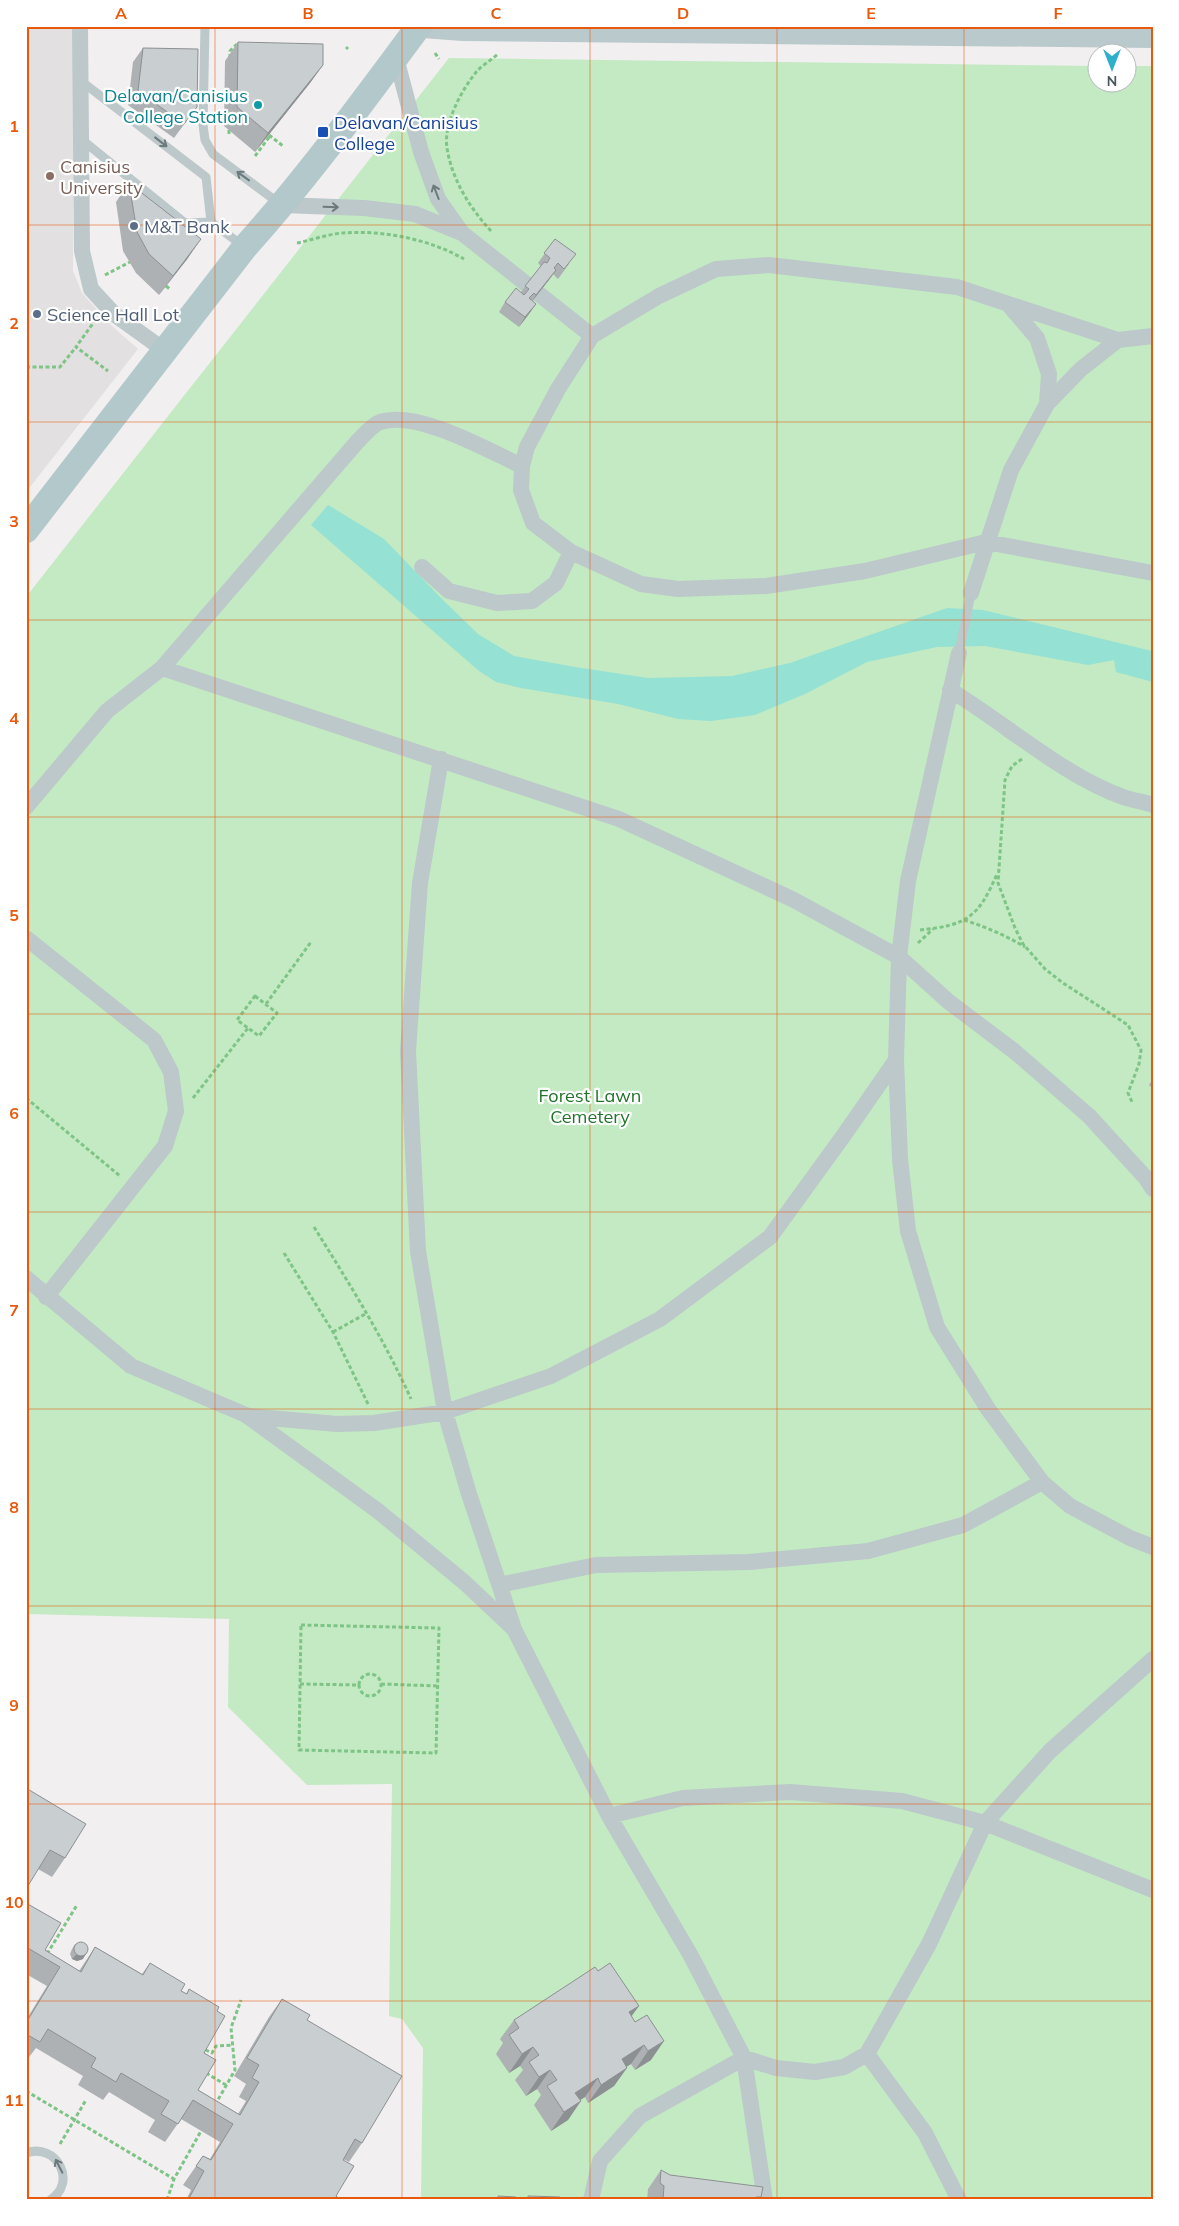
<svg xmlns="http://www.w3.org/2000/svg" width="1179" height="2226" font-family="Mulish,sans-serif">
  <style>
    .education { fill: #e2e0e1 }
    .green { fill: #c3eac3 }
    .water { fill: #95e1d4 }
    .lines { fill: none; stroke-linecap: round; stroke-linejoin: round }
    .path { stroke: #7fc487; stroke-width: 3; stroke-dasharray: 4 2.5; stroke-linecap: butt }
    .lane { stroke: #bcc8ca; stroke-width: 9 }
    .street { stroke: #bcc8ca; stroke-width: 16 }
    .secondary { stroke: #bac9cb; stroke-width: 24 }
    .primary { stroke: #b2c8ca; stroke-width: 26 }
    .wall { fill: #adb1b3 }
    .shaded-wall { fill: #8d9092 }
    .building { fill: #c9ced0; stroke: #8d9092 }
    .oneway { stroke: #6c7a7c }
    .grid { fill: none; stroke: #e8590c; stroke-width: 1; stroke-opacity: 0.55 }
    .culture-dot { fill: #0f9aa8; stroke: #fff; stroke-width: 2 }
    .transit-dot { fill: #1a4fb4; stroke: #fff; stroke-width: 2 }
    .education-dot { fill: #8d6e63; stroke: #fff; stroke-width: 2 }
    .service-dot { fill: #5c6f8a; stroke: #fff; stroke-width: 2 }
    .labels { text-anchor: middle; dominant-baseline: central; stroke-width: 4.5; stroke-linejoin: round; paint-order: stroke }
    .culture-label { font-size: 18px; fill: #0d838f; stroke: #fff; text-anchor: end }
    .transit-label { font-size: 18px; fill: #164399; stroke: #fff; text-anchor: start }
    .education-label { font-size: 18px; fill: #785e54; stroke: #fff; text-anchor: start }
    .service-label { font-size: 18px; fill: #4e5e75; stroke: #fff; text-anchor: start }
    .park-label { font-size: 18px; fill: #22732c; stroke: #fff }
    .neatline { fill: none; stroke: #e8590c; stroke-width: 2 }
    .grid-label { font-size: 16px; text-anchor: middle; font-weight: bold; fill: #e8590c }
  </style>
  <rect width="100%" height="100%" fill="#f1eff0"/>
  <path class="education" d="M26 26H74L73 271 82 293 111 325 138 349 26 492Z"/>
  <path class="green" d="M449 58 1096 66V82H1126L1127 66H1153V2200H421L423 2048 402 2019 389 2016 392 1784 307 1785 228 1707 229 1619 26 1614V597Z"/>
  <path class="water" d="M328 505 384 539 443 600 478 634 514 656 575 667 648 678 732 676 790 663 947 608 983 610 1152 651 1153 682 1116 672 1114 660 1088 665 985 646 937 647 867 662 805 694 755 715 711 721 678 719 618 704 521 688 496 682 479 671 311 525Z"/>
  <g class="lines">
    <path class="path" d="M346 49 348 47
      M435 53 439 59
      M230 58V51L237 44
      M229 130V136
      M269 135 283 146
      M255 156 270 136
      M491 231C470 208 452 180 447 148 443 124 462 89 477 71 483 65 491 60 498 54
      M297 243C312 240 328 234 343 233 383 230 429 239 464 259
      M105 275 130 262
      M166 286 171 290
      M96 319 76 347 108 371
      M26 367H60L76 347
      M1022 759 1012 766 1005 780 998 883 1015 928 1023 944 1045 969 1063 983 1128 1025 1141 1050 1139 1064 1128 1093 1132 1102
      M964 920C986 927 1005 935 1025 947
      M920 930C967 925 978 918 997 874
      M918 943 933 929
      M255 996 277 1013 259 1036 237 1020Z
      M266 1004 311 942
      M26 1098 120 1176
      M193 1098 248 1028
      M314 1227C349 1283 384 1339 411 1399
      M284 1253 333 1332 369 1406
      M333 1332 367 1313
      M301 1625 439 1628 436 1753 299 1750Z
      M359 1685a11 11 0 1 1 22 0a11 11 0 1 1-22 0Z
      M300 1684 359 1685
      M381 1684 438 1686
      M47 1954 77 1905
      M202 2056 206 2050 212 2053 216 2046 233 2045
      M206 2073 226 2085
      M26 2091 174 2179
      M215 2105 235 2070 231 2028 241 2000
      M60 2144 86 2100
      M167 2200 174 2179 201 2131"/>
    <path class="lane" d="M205 26 203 125 205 140 213 154 280 204
      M81 81 206 177 211 222
      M81 139 185 223 211 222 243 246
      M959 653 971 593
      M26 2153C57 2142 78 2183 50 2200"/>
    <path class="street" d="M80 26 82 251 91 289 114 314 164 350
      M396 58 421 152 438 199 462 233 592 336
      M282 205 364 208 415 214 462 233
      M1008 304 1037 338 1049 374 1047 404
      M1153 336 1118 340 957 287 769 265 716 269 659 296 592 336 558 389 527 447 522 466 521 490 533 523 571 552 641 584 678 589 766 586 865 571 986 542 1153 573
      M422 567 449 591 497 603 532 601 556 583 571 552
      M971 593 1011 470 1047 404 1081 369 1118 340
      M959 653 908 881 899 957 896 1060 900 1159 908 1231 937 1327 988 1409 1042 1482 1070 1506 1130 1538 1153 1547
      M162 668 619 819 792 899 899 957 949 1002 1014 1051 1089 1116 1145 1177 1153 1189
      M950 690C1005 723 1062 775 1123 797 1132 800 1143 802 1153 805
      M441 759 420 883 408 1051 418 1251 445 1412 469 1494 513 1626
      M26 807 107 711 162 668 357 442C363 436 372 425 380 422 418 410 487 450 522 466
      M26 938 154 1040 171 1072 176 1111 165 1146 46 1297
      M26 1278 131 1366 246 1415 378 1511 464 1582 514 1629 609 1816 691 1956 744 2058 765 2200
      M247 1416 337 1424 374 1423 445 1412 551 1376 660 1319 770 1237 844 1135 896 1060
      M499 1585 596 1565 749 1562 868 1551 963 1525 1042 1482
      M609 1816 683 1798 790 1792 902 1801 985 1823 1153 1890
      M867 2054 925 2133 959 2200
      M591 2200 600 2161 640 2116 744 2058 776 2068 815 2072 844 2067 867 2054 929 1944 985 1823 1050 1751 1153 1659"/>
    <path class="secondary" d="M423 26 463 29 1153 36"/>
    <path class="primary" d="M26 530 245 247C308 177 363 101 419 26"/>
  </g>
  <path class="wall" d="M238 42 323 65 310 83 255 152 224 126 225 61Z
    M143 48 197 107 174 138 128 105 133 62Z
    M129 183 188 258 159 295 136 273 123 251 116 202Z
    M555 239 569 264 558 279 553 274 532 301 536 304 519 327 499 312 505 302 521 292 541 266 538 263Z
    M1153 1079V1089L1149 1085Z
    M26 1788 65 1858 52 1877 38 1869Z
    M26 1903 45 1950 79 1971 95 1947 142 1974 150 1963 181 1991 186 1994 189 1989 217 2011 204 2053 198 2090 238 2114 246 2101 239 2097 246 2084 234 2076 269 2017 282 1999 307 2020 362 2143 349 2162 343 2159V2160L336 2196 341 2200H186L191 2190 183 2185 203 2156 210 2159 220 2142 181 2119 165 2142 148 2132 155 2120 109 2092 103 2100 78 2085 83 2076 36 2048 26 2061V2020L47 1986 26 1974Z
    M75 1944 83 1959 77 1961 72 1959 70 1954 72 1949Z
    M598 1971 639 2006 631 2016 635 2022 647 2015 651 2060 635 2070 631 2064 627 2066 614 2086 588 2103 585 2097 580 2100 568 2120 551 2131 534 2105 541 2095 537 2089 526 2096 515 2080 523 2070 520 2066 509 2073 496 2054 503 2043 500 2039 514 2020Z
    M661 2170 670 2175 760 2200H647L648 2189Z"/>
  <path class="shaded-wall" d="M323 65 310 83 255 152 268 133Z
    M201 239 188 258 159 295 173 276Z
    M556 270 549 280 530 304 536 295Z
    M536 304 529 314 519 327 525 317Z
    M86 1954 83 1959 77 1961 72 1959 76 1955Z
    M639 2006 625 2025 629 2012Z
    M664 2041 651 2060 635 2070 648 2051Z
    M644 2045 631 2064 609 2078 622 2059Z
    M533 2047 520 2066 509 2073 522 2054Z
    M627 2068 614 2086 588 2103 601 2085Z
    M550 2070 537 2089 526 2096 539 2077Z
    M598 2078 585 2097 562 2112 575 2093Z
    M581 2101 568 2120 551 2131 564 2112Z
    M756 2197H761L760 2200H753Z"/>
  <path class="building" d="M238 42 323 44V65L268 133 237 107Z
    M143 48 198 49 197 107 184 124 138 91Z
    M129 183 201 239 173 276 149 254 137 232Z
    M555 239 576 254 564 269 558 263 554 268 556 270 536 295 534 293 529 298 536 304 525 317 505 302 516 288 524 295 529 289 525 286 544 262 547 263 550 258 544 253Z
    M26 1788 86 1824 65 1858 50 1850 26 1889Z
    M26 1903 61 1923 45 1950 81 1972 95 1947 143 1975 150 1963 185 1984 181 1991 187 1994 189 1989 219 2007 217 2011 225 2016 204 2053 216 2060 198 2090 240 2115 259 2082 252 2078 259 2065 247 2058 282 1999 310 2015 307 2020 402 2076 362 2143 355 2139 343 2160 354 2166 336 2196 341 2200H188L204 2171 196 2166 203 2156 211 2160 233 2124 193 2100 178 2124 161 2114 169 2101 121 2073 116 2082 91 2067 96 2058 48 2029 40 2042 26 2034V2023L60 1967 26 1947Z
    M74 1949a7 7 0 1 1 14 0a7 7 0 1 1-14 0Z
    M610 1963 639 2006 629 2012 635 2022 647 2015 664 2041 648 2051 644 2045 622 2059 627 2068 601 2085 598 2078 575 2093 581 2101 564 2112 547 2086 557 2080 550 2070 539 2077 529 2062 539 2055 533 2047 522 2054 509 2035 519 2028 514 2020 595 1967 598 1971Z
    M661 2170 670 2175 763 2187 761 2197H756L755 2200H663L664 2186 660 2183Z
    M498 2196 516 2197V2200H498Z
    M528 2196 560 2197V2200H528Z"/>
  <defs><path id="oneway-shaft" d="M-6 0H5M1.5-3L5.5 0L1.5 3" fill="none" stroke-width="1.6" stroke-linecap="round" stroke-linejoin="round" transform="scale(1.25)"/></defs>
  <g class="oneway">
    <use href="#oneway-shaft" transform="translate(161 142) rotate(38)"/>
    <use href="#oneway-shaft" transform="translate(243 176) rotate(-144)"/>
    <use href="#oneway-shaft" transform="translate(436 192) rotate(-111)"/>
    <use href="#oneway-shaft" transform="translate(331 207) rotate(2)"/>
    <use href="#oneway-shaft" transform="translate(59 2166) rotate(-117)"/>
  </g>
  <path class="grid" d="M215 26V2200M402 26V2200M590 26V2200M777 26V2200M964 26V2200M26 225H1153M26 422H1153M26 620H1153M26 817H1153M26 1014H1153M26 1212H1153M26 1409H1153M26 1606H1153M26 1804H1153M26 2001H1153"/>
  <circle class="culture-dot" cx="258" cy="105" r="5"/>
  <rect class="transit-dot" x="317" y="126" width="12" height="12" rx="2.5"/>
  <circle class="education-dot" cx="50" cy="176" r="5"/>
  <g class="service-dot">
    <circle cx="134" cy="226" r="5"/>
    <circle cx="37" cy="314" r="5"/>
  </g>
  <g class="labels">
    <g class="culture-label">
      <text x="248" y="95">Delavan/Canisius<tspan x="248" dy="21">College Station</tspan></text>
    </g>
    <g class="transit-label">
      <text x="334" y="122">Delavan/Canisius<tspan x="334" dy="21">College</tspan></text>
    </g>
    <g class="education-label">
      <text x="60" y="166">Canisius<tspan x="60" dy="21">University</tspan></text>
    </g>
    <g class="service-label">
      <text x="144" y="226">M&amp;T Bank</text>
      <text x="47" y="314">Science Hall Lot</text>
    </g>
    <g class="park-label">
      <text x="590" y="1095">Forest Lawn<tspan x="590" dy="21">Cemetery</tspan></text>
    </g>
  </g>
  <rect width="1179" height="2226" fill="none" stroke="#ffffff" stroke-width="55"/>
  <g transform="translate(1112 68) rotate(180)"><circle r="24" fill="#ffffff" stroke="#b6bcbd"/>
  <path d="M0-4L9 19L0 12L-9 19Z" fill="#2fafcc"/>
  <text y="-8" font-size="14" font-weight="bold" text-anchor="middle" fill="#49585a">N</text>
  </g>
  <rect x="28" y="28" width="1124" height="2170" class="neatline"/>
  <g class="grid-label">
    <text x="121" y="19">A</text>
    <text x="308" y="19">B</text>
    <text x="496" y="19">C</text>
    <text x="683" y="19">D</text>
    <text x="871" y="19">E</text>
    <text x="1058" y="19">F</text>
    <text x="14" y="132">1</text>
    <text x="14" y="329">2</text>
    <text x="14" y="527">3</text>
    <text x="14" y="724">4</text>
    <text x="14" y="921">5</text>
    <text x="14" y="1119">6</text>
    <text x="14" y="1316">7</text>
    <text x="14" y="1513">8</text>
    <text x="14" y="1711">9</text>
    <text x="14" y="1908">10</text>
    <text x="14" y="2106">11</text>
  </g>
</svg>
